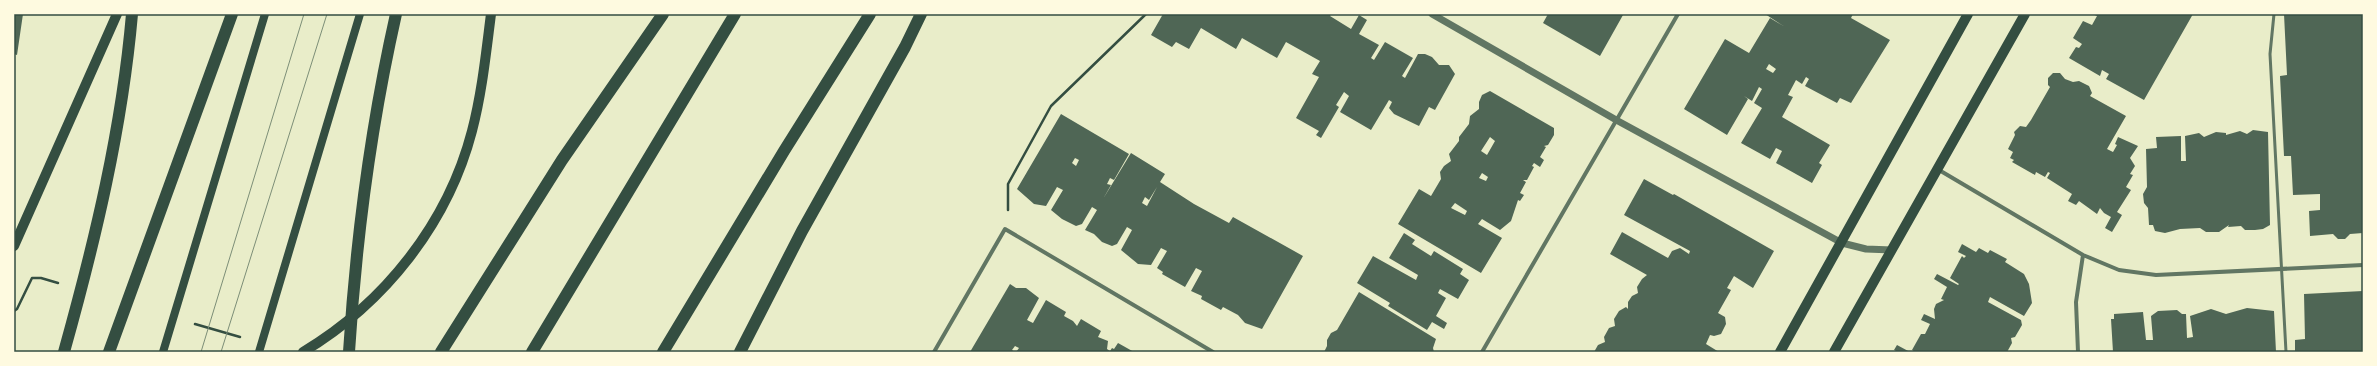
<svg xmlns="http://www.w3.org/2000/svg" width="2377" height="366" font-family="'Sofia Sans Condensed',sans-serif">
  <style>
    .building { fill: #4f6655; fill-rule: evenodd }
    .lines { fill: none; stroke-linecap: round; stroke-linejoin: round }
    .path { stroke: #344e41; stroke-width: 2.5 }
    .service { stroke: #617663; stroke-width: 3 }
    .minor { stroke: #617663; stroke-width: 4 }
    .tertiary { stroke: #617663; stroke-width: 7 }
    .secondary { stroke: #344e41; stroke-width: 8 }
    .primary { stroke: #344e41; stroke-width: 10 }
    .motorway { stroke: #344e41; stroke-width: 12 }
    .tram { stroke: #7c8e77; stroke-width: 1 }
    .neatline { fill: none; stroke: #344e41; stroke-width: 1.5 }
  </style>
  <rect width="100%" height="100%" fill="#e9edc9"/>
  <path class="building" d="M14 14H23L17 55 14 54Z
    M1163 14H1331L1330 16 1351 29 1359 15 1367 20 1359 34 1379 45 1371 58 1374 60 1385 42 1413 58 1402 76 1405 78 1418 54H1425L1432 57 1439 65H1449L1455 74 1435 110 1429 107 1419 126 1394 114 1389 108 1392 102 1389 100 1371 130 1340 112 1349 96 1344 92 1336 105 1339 107 1321 138 1316 135 1319 131 1296 118 1319 77 1312 74 1320 61 1286 42 1277 58 1242 38 1236 49 1201 28 1189 49 1176 42 1172 47 1151 35Z
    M1548 14H1622L1623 15 1600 56 1543 23Z
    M1765 14H1853L1851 18 1890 40 1851 103 1840 98 1837 103 1805 86 1809 79 1806 77 1802 84 1796 80 1788 95 1793 97 1782 117 1830 145 1819 163 1822 165 1812 183 1776 163 1782 151 1776 148 1770 159 1741 143 1762 108 1754 103 1762 89 1759 87 1752 101 1744 96 1748 99 1727 135 1684 109 1725 39 1749 53 1770 18 1785 27ZM1769 64 1776 69 1773 73 1766 69Z
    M2092 14H2193L2144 100 2106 79 2109 74 2102 70 2100 76 2069 58 2076 47 2079 48 2082 44 2073 38 2083 21 2092 25 2097 16Z
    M2284 14H2363V233L2350 234 2345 239H2338L2333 234 2310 236 2309 211 2320 210V194L2293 195 2291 156H2284L2280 76 2287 75Z
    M2053 73H2060L2065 79 2073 82 2079 81 2089 86 2092 93 2090 96 2126 116 2107 149 2113 152 2117 145 2115 144 2118 137 2138 146 2130 158 2135 166 2130 174 2133 175 2126 187 2131 190 2117 212 2122 215 2112 232 2105 228 2111 217 2104 213 2100 208 2097 214 2079 201 2076 205 2068 201 2072 194 2047 178 2050 173 2048 172 2045 177 2036 172 2035 175 2012 162 2014 160 2010 158 2013 152 2008 149 2015 135 2014 132 2020 126 2026 127 2031 120 2050 87 2048 85V78Z
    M1490 91 1554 128V135L1548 145 1544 146 1546 147 1540 157 1544 160 1540 167 1534 163 1532 166 1534 167 1527 180H1523L1526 182 1520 193 1524 195 1520 201 1518 200 1511 221 1500 230 1482 219 1478 224 1502 238 1481 273 1398 224 1419 189 1431 196 1441 179 1440 172 1444 166 1451 161 1449 154 1459 141V137L1469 124 1470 116 1479 109V102L1482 95ZM1490 137 1495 141 1487 155 1481 151ZM1482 173 1488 177 1486 181 1479 178ZM1455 203 1467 211 1465 215 1451 208Z
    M1061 114 1129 154 1114 180 1110 178 1107 184 1111 185 1103 199 1131 153 1165 174 1160 182 1194 204 1229 223 1233 217 1303 256 1262 329 1245 323 1238 315 1223 307 1221 310 1201 299 1202 296 1191 291 1202 271 1196 268 1185 287 1162 274 1163 272 1157 268 1167 251 1161 248 1151 265 1138 264 1121 250 1132 230 1127 227 1117 244 1112 246 1102 242 1094 234 1085 230 1097 210 1092 207 1082 224 1076 226 1062 219 1051 210 1063 190 1057 187 1046 206 1034 204 1017 189ZM1075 158 1079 160 1076 166 1072 163ZM1157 187 1147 206 1142 203 1145 197 1149 200Z
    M2253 130 2268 132 2270 225 2263 229 2255 230H2245L2241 226 2228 227 2229 225 2219 232H2206L2200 228 2180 229 2165 233 2155 231 2153 225H2149L2148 208 2144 203 2143 194 2147 187 2146 149 2157 148 2156 137 2181 136V161H2186L2185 136 2199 133 2204 137 2216 132 2226 133V135L2240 131 2247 134Z
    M1644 179 1673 195 1674 194 1774 251 1753 288 1734 276 1727 288 1731 290 1718 313 1725 317 1726 324 1721 334 1714 336 1710 335 1706 344 1719 352H1594L1598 345 1605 342 1604 337 1609 328 1615 326 1614 319 1619 311 1626 307 1628 309V302L1632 296 1638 293 1637 287 1642 279 1647 275 1610 254 1622 232 1668 258 1672 251 1680 248 1689 254 1690 251 1624 215Z
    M1404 233 1415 240 1412 244 1431 256 1434 251 1463 269 1460 274 1469 280 1458 299 1440 289 1438 293 1446 298 1436 316 1447 323 1444 329 1432 322 1427 330 1388 306 1390 303 1357 283 1373 256 1416 280 1418 275 1389 258Z
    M1962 244 1976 252 1979 248 1988 253 1990 250 2007 259 2005 262 2024 274 2029 284 2032 303 2024 316 1990 297 1988 302 2021 320 2022 325 2015 337 2011 338 2012 343 2007 352H1915L1912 350 1921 334H1925L1930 324 1921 320 1924 314 1935 319 1934 309 1936 304 1944 300 1941 299 1947 287 1934 279 1937 274 1958 285 1959 284 1950 278 1962 256 1964 258 1966 256 1958 252Z
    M1010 284 1016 288H1026L1039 298 1027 320 1033 323 1046 300 1066 312 1064 316 1073 321 1077 326 1081 319 1101 331 1098 337 1108 341 1107 349 1110 351 1112 348 1114 349 1118 343 1134 352H1016L1019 348 1015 346 1012 350 1015 352H970Z
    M2363 291V352H2295V340L2305 339 2304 294Z
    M1359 292 1436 339 1433 348 1434 352H1324L1327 346V340L1331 333 1337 330Z
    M2247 308 2274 311 2276 352H2113L2111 319H2114V314L2143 312 2146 340H2153L2151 316 2158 311 2177 310 2182 314H2186L2187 338 2193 337 2190 316 2211 309 2226 314Z
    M1897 345 1910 352H1898L1894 350Z"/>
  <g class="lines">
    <path class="path" d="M1008 210V184L1051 106 1146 14
      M14 311 17 309 32 278H41L58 283
      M195 324 240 337"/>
    <path class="service" d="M2274 14 2270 54 2286 352"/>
    <path class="minor" d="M1939 170 2083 255 2119 270 2156 275 2363 265
      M934 352 1005 229 1213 352
      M1482 352 1678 14
      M2078 352 2076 302 2083 255"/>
    <path class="tertiary" d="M1432 14 1618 121 1842 243 1866 249 1892 250"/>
    <path class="secondary" d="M163 352 265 14
      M259 352 360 14"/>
    <path class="primary" d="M14 246 117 14
      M303 352C385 303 448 223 472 131 482 93 486 53 491 14
      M1780 352 1968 14
      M1834 352 2025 14"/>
    <path class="motorway" d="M64 352C95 241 122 129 132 14
      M109 352 232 14
      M349 352C356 239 371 125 396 14
      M441 352 562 160 663 14
      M532 352 735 14
      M663 352 784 151 870 14
      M740 352 802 231 905 47 921 14"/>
    <path class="tram" d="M201 352 304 14
      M221 352 327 14"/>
  </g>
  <rect width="2377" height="366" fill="none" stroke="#fefae0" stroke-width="30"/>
  <rect x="15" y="15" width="2347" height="336" class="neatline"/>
</svg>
